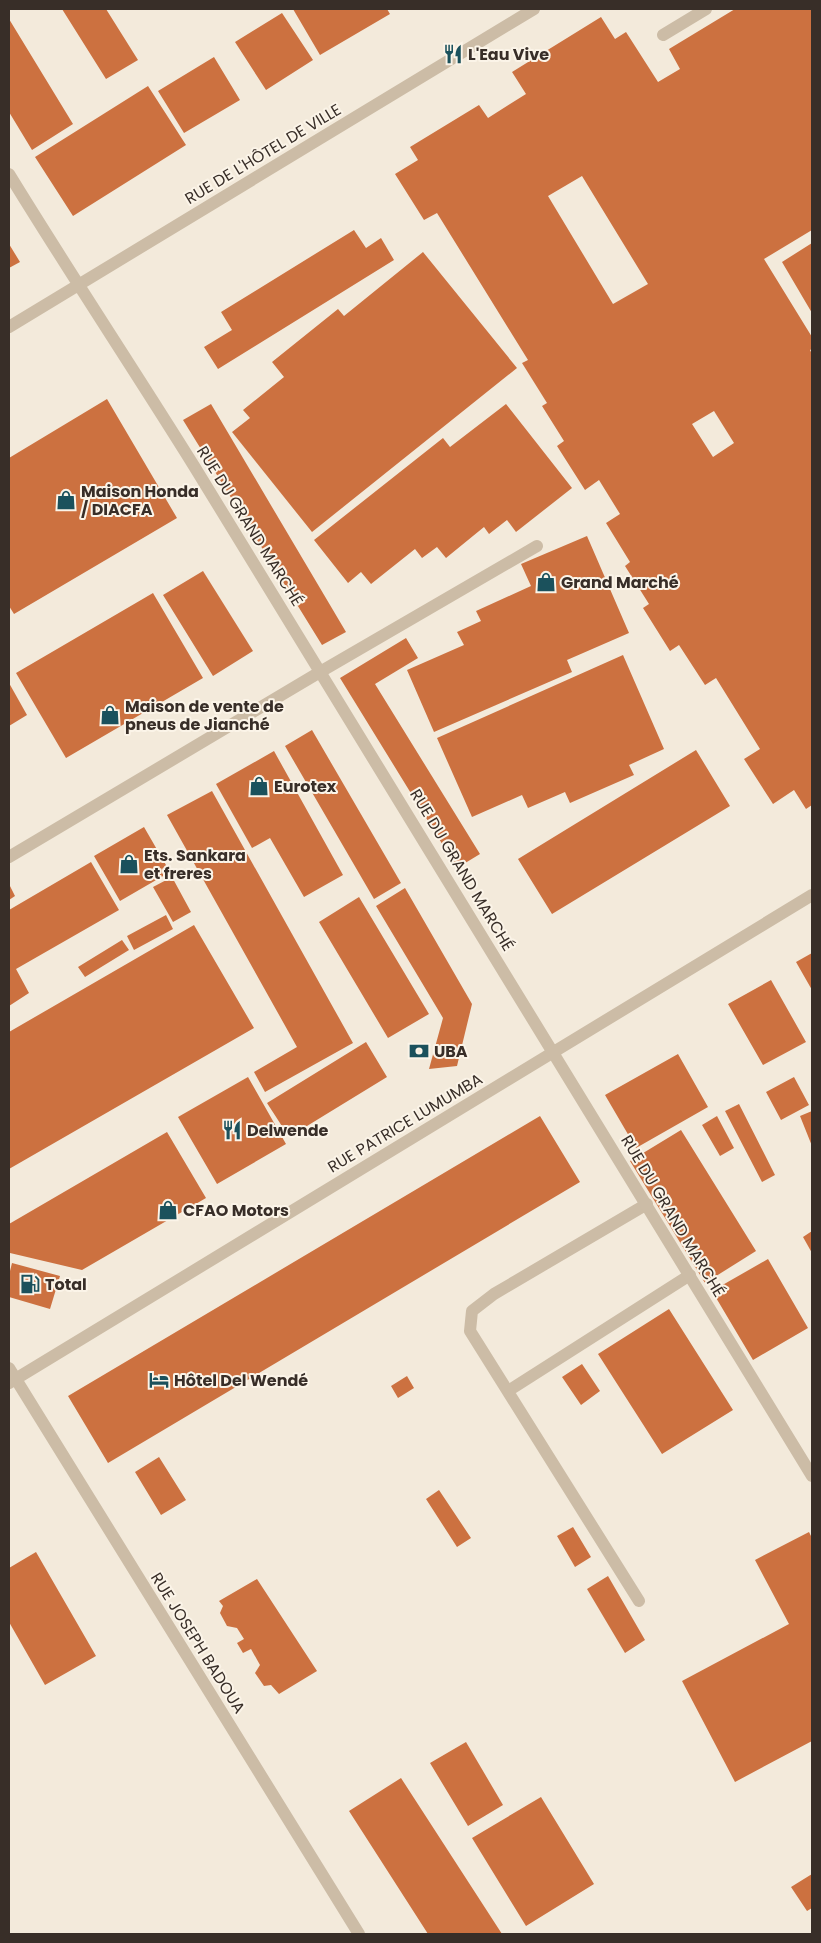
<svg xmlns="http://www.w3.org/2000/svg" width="821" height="1943" font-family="Poppins,sans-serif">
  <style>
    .building { fill: #cc7140; fill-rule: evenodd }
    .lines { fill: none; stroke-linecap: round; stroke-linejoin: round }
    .lane { stroke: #ccbca6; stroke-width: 12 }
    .street { stroke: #ccbca6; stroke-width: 12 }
    .labels { text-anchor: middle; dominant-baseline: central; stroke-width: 4; stroke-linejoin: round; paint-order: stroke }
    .poi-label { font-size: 16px; font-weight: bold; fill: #382e28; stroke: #fbf4e8; text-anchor: start }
    .street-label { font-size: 16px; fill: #382e28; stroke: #fbf4e8 }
  </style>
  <rect width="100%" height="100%" fill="#f3eadb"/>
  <path class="building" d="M62 9H106L138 60 106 79Z
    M293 9H387L390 14 320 55Z
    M735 9H812V230L764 259 812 337V349L810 350 812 354V805L806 809 794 790 773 804 744 759 760 749 716 678 705 685 679 645 670 651 643 608 649 604 625 566 630 562 606 523 620 514 599 480 585 490 557 446 564 441 542 406 547 403 522 363 528 360 437 213 424 220 395 174 418 160 410 147 479 105 488 118 526 94 512 72 601 17 615 39 626 32 658 82 680 69 669 49ZM582 176 648 284 613 304 548 196ZM714 411 734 443 713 457 692 424Z
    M282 13 313 60 266 90 235 42Z
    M9 19 73 124 32 150 9 112Z
    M214 57 240 100 184 133 158 91Z
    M148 86 186 145 73 216 35 157Z
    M354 230 366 248 381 238 394 260 218 369 204 347 232 330 221 312Z
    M812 243V313L782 262Z
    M9 244 20 262 9 268Z
    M423 252 517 368 312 532 232 432 250 418 243 410 284 377 272 362 338 309 344 316Z
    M107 399 177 518 14 614 9 606V458Z
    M211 404 346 632 322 645 183 420Z
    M506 404 572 488 516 532 507 520 489 534 484 527 446 558 437 547 422 558 415 549 371 584 361 572 348 583 314 540 443 438 450 447Z
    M587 536 629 633 567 660 572 672 434 732 407 670 464 645 457 632 481 621 476 611 531 586 521 564Z
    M203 571 253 651 213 676 163 595Z
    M153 593 203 678 66 758 16 673Z
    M406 638 418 658 375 684 480 854 457 868 340 678Z
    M623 655 664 749 629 765 634 775 570 803 565 792 528 808 522 795 472 817 437 738Z
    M9 683 27 715 9 726Z
    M312 730 401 883 374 899 285 746Z
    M696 750 730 806 552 914 518 859Z
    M274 751 343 875 304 897 270 838 252 848 216 784Z
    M212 791 353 1043 265 1092 254 1072 297 1047 167 815Z
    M144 827 170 872 120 901 94 856Z
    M91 862 119 910 16 969 29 993 9 1006V910Z
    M172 877 191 912 173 922 153 887Z
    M9 884 15 896 9 900Z
    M405 888 472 1004 457 1066 429 1069 443 1018 376 906Z
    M359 897 429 1014 388 1038 319 922Z
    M166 915 173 929 134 950 127 936Z
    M194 925 254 1028 9 1169V1032Z
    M122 940 129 950 85 977 78 967Z
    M812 953V990L796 962Z
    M771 980 806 1042 763 1065 728 1004Z
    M366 1042 387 1077 289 1137 267 1103Z
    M678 1054 708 1107 636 1148 605 1095Z
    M248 1077 286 1144 217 1184 178 1117Z
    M794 1077 809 1105 781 1120 766 1092Z
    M739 1104 775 1175 762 1182 725 1111Z
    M812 1111V1146L800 1116Z
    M540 1116 580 1182 108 1463 68 1396Z
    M717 1116 734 1148 720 1156 702 1125Z
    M681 1130 756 1251 705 1283 630 1161Z
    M167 1132 206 1198 82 1270 10 1253 9 1224Z
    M812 1231V1253L803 1237Z
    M768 1259 808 1328 753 1360 712 1291Z
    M12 1263 60 1276 50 1309 9 1297V1275Z
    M669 1309 733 1410 662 1454 598 1354Z
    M582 1364 600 1391 581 1405 562 1377Z
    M407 1376 414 1388 398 1398 391 1386Z
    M159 1457 186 1500 161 1515 135 1472Z
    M439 1490 471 1538 457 1547 426 1499Z
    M573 1527 591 1557 575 1567 557 1536Z
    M809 1532 812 1538V1741L735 1782 682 1681 789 1624 755 1560Z
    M36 1552 96 1656 45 1685 9 1622V1568Z
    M608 1576 645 1640 625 1653 587 1589Z
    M257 1579 317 1671 279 1694 271 1685 264 1686 255 1673 260 1665 251 1649 243 1653 237 1643 244 1639 237 1628 227 1626 220 1613 223 1606 219 1601Z
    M466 1742 503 1805 468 1826 430 1763Z
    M401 1778 502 1934H428L349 1811Z
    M541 1797 594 1884 526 1926 472 1838Z
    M812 1874V1908L807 1911 791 1887Z"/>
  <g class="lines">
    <path class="lane" d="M663 35 706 9
      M320 672 537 546
      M508 1391 690 1275
      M639 1601 470 1331 472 1311 494 1294 647 1204"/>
    <path class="street" d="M9 174C69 272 133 368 194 466 403 802 608 1139 812 1476
      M9 327 534 9
      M9 857 320 672
      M9 1368 359 1934
      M9 1383 812 895"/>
  </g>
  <defs>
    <symbol id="restaurant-bare" viewBox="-9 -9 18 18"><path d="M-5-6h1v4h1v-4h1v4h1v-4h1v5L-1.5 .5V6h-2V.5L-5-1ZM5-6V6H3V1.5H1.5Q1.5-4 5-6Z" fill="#1b515c" stroke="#fbf4e8" stroke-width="2.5" paint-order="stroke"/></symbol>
    <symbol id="shop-bare" viewBox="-9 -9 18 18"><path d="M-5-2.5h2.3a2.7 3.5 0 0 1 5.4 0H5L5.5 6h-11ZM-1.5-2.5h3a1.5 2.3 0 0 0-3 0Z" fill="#1b515c" stroke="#fbf4e8" stroke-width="2.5" paint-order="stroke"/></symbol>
    <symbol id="bank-bare" viewBox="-9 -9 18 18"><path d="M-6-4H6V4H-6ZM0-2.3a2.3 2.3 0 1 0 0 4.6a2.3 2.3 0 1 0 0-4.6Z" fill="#1b515c" stroke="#fbf4e8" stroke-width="2.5" paint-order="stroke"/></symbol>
    <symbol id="fuel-bare" viewBox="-9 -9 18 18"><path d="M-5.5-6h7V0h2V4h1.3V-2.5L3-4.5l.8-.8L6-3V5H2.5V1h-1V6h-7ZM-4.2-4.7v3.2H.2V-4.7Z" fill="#1b515c" stroke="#fbf4e8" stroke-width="2.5" paint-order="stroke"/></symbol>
    <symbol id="hotel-bare" viewBox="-9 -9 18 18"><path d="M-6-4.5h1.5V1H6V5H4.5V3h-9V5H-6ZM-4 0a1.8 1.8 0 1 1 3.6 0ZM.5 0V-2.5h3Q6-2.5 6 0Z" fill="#1b515c" stroke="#fbf4e8" stroke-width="2.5" paint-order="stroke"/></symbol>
  </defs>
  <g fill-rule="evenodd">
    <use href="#restaurant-bare" x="439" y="40" width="28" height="28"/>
    <use href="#shop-bare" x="52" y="486" width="28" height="28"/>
    <use href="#shop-bare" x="532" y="568" width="28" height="28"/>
    <use href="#shop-bare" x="96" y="701" width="28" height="28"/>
    <use href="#shop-bare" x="245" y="772" width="28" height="28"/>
    <use href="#shop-bare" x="115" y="850" width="28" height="28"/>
    <use href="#bank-bare" x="405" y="1037" width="28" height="28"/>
    <use href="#restaurant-bare" x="218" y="1116" width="28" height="28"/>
    <use href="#shop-bare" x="154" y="1196" width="28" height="28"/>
    <use href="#fuel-bare" x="16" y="1270" width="28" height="28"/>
    <use href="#hotel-bare" x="145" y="1366" width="28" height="28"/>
  </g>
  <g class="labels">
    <g class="poi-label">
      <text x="468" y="54">L'Eau Vive</text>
      <text x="81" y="491">Maison Honda<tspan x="81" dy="18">/ DIACFA</tspan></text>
      <text x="561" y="582">Grand Marché</text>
      <text x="125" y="706">Maison de vente de<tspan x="125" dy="18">pneus de Jianché</tspan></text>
      <text x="274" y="786">Eurotex</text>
      <text x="144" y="855">Ets. Sankara<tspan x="144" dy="18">et freres</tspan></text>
      <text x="434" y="1051">UBA</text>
      <text x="247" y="1130">Delwende</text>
      <text x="183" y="1210">CFAO Motors</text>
      <text x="45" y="1284">Total</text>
      <text x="174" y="1380">Hôtel Del Wendé</text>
    </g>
    <g class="street-label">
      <text transform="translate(263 154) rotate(-31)">RUE DE L'HÔTEL DE VILLE</text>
      <text transform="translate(250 526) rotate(58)">RUE DU GRAND MARCHÉ</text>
      <text transform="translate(462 870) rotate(59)">RUE DU GRAND MARCHÉ</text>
      <text transform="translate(405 1123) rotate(-31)">RUE PATRICE LUMUMBA</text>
      <text transform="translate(673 1216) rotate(59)">RUE DU GRAND MARCHÉ</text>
      <text transform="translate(198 1643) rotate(58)">RUE JOSEPH BADOUA</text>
    </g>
  </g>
  <rect width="821" height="1943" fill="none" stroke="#382e28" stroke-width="20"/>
</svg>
